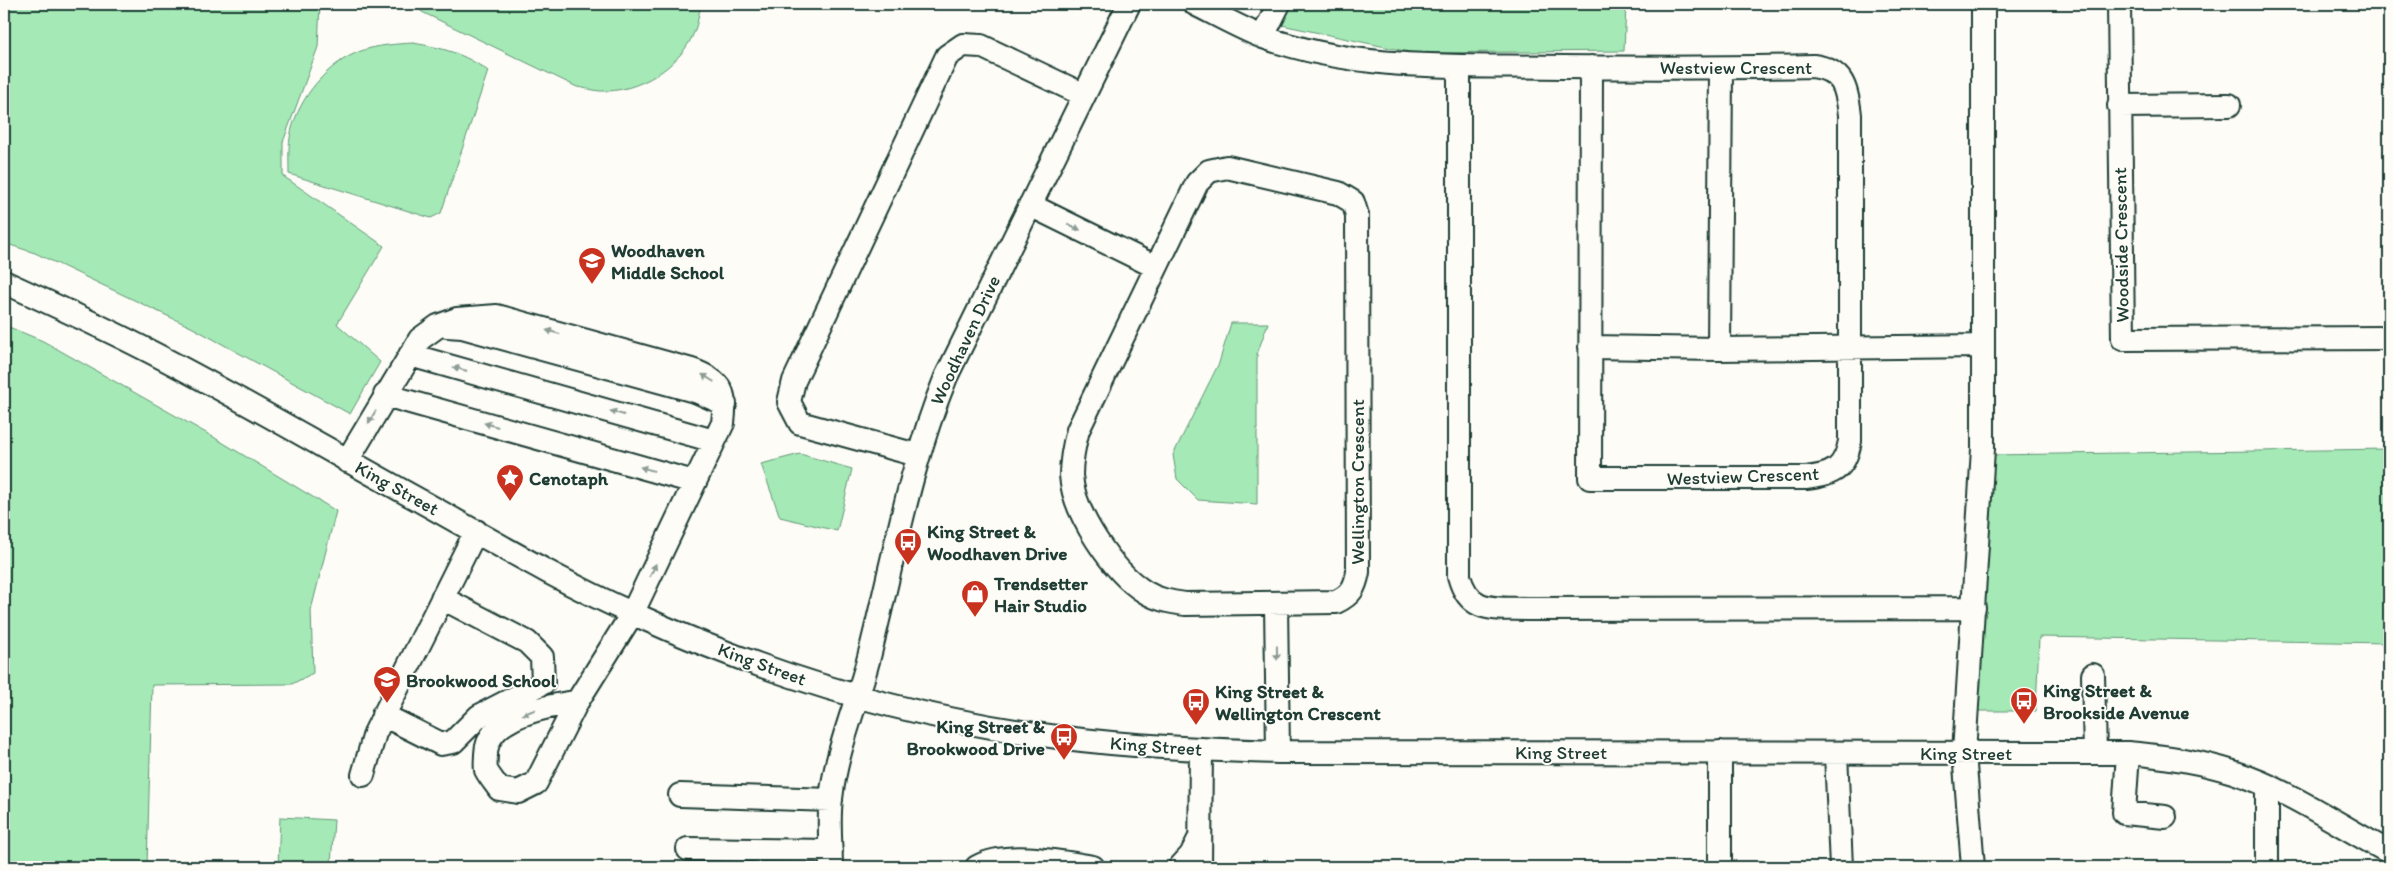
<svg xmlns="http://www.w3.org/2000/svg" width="2393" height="871" font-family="Itim,sans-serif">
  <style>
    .green { fill: #a5eab6; stroke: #629475 }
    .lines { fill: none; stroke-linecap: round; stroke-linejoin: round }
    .minor-casing { stroke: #1f3d34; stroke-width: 26 }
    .minor { stroke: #fdfcf7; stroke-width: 22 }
    .oneway { fill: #8e9c96 }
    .labels { text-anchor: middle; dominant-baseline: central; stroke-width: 4; stroke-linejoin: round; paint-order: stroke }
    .street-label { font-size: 19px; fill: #1f3d34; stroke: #fdfcf7 }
    .poi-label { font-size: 19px; font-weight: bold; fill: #1f3d34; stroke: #fdfcf7; text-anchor: start }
  </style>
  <rect width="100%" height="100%" fill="#fdfcf7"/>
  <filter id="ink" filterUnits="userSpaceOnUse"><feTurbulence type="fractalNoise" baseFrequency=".02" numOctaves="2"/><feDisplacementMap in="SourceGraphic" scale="10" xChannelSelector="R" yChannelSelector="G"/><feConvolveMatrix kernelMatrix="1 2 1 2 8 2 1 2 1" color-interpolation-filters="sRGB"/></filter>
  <g filter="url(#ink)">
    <path class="green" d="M4 4H320L318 47 283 142V176L384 246 337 324 380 362 350 414 193 328 35 253 4 243Z
      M414 4H701C699 12 698 22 695 30 682 66 638 93 600 91 592 90 584 88 577 87L422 12Z
      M1287 4H1626L1624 51 1414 53 1277 24Z
      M413 43C443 48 463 53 488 71L441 213 431 218 289 174C289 160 288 146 291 132 299 98 327 63 361 51 378 45 396 44 413 43Z
      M1231 323H1268L1257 354V504L1198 500 1177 479 1173 455 1219 363Z
      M4 325 43 341 215 438 336 511 311 610 313 673 292 684 152 685 147 867H4Z
      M2389 449V643L2039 637 2036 711H1975L1991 455Z
      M800 454 852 469 837 531 780 517 761 464Z
      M280 817 334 820 331 865 328 867H278Z"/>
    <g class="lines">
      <defs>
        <path id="minor" d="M1195 4C1217 15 1240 28 1263 37 1361 72 1461 65 1563 67 1646 68 1729 68 1813 66 1843 70 1847 88 1850 115V441C1845 469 1833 475 1806 478H1590L1591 67
          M2119 4 2123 339 2389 338
          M1263 36 1279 4
          M1459 66V576C1469 614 1494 608 1527 609L1974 608
          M2119 106 2229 105
          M1227 167 1338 193 1353 202 1357 215 1358 572C1355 588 1351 595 1336 602L1185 604C1171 602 1158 600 1145 592 1113 572 1073 513 1071 475 1071 460 1074 445 1078 430L1197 183 1209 171Z
          M1030 205 1156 267
          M4 282C50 303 96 324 141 347 238 396 331 452 426 504 494 542 563 583 634 614 770 676 916 720 1065 738 1136 747 1207 750 1278 752L2128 753C2164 756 2198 761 2233 772 2289 790 2338 825 2389 852
          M447 326 462 327 698 392 725 404
          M1590 347 1719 349 1982 346
          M1719 349 1721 69
          M410 355 714 441
          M385 395 694 482
          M917 455 800 423 789 402 794 381 947 56 963 45 981 46 1084 95
          M347 461 420 339 438 326 457 319 497 316 692 370C722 381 727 392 723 423L632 614 577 702 536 783 518 792 499 789C495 783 489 776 486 770 485 765 486 759 486 754 487 716 547 706 577 702
          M1276 604 1278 752
          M2093 675 2095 753
          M383 715 441 744 453 742 479 716 543 683 542 657 527 642 442 598
          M1720 752V867
          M1836 753 1841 867
          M2128 753 2124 813 2165 817
          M363 775 375 733 476 531
          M680 795 831 800
          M688 849 831 851
          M831 867C831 845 828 821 831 799 836 750 857 704 869 657 893 563 909 467 946 377L1129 4
          M977 867C1006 850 1062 862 1093 867
          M1180 867 1191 855 1199 839
          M1200 867 1201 749
          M1973 867 1964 753 1983 449V4
          M2267 867V786"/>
      </defs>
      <use href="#minor" class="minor-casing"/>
      <use href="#minor" class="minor"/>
    </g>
    <defs><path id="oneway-solid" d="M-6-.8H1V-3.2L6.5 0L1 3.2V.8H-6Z" transform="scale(1.25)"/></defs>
    <g class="oneway">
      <use href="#oneway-solid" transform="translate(1074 227) rotate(26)"/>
      <use href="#oneway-solid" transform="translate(553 332) rotate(-165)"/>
      <use href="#oneway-solid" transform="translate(460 369) rotate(-164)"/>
      <use href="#oneway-solid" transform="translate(708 378) rotate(-148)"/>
      <use href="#oneway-solid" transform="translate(617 413) rotate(-164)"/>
      <use href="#oneway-solid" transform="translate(372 417) rotate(121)"/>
      <use href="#oneway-solid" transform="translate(491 425) rotate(-164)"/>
      <use href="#oneway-solid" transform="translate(647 469) rotate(-164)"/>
      <use href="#oneway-solid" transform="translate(653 570) rotate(-65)"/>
      <use href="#oneway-solid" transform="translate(1277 653) rotate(89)"/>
      <use href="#oneway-solid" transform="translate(529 712) rotate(159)"/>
    </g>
  </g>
  <defs>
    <symbol id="school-pin" viewBox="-11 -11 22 30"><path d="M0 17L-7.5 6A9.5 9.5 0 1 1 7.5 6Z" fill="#c8321e" stroke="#fdfcf7"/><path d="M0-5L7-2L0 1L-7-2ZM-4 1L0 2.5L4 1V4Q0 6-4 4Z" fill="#fff"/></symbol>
    <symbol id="sight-pin" viewBox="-11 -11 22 30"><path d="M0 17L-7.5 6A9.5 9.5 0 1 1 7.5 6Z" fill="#c8321e" stroke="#fdfcf7"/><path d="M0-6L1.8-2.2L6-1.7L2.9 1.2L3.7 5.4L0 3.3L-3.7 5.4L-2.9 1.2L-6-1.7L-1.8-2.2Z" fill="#fff"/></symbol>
    <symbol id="bus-pin" viewBox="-11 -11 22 30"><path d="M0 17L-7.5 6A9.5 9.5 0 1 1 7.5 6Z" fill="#c8321e" stroke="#fdfcf7"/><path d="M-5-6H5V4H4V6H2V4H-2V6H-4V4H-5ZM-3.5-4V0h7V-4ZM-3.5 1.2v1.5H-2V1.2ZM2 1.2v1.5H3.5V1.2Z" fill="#fff"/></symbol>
    <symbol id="shop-pin" viewBox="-11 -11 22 30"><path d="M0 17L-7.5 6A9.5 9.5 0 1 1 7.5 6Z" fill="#c8321e" stroke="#fdfcf7"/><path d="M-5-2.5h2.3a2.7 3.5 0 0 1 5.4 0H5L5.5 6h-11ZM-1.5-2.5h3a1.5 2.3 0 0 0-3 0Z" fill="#fff"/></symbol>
  </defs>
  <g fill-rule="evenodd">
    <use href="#school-pin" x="576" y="245" width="32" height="43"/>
    <use href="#sight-pin" x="494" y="462" width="32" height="43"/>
    <use href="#bus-pin" x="892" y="526" width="32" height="43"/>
    <use href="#shop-pin" x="959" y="578" width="32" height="43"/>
    <use href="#school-pin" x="371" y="664" width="32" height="43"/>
    <use href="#bus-pin" x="2008" y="685" width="32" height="43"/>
    <use href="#bus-pin" x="1180" y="686" width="32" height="43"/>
    <use href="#bus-pin" x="1048" y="721" width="32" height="43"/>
  </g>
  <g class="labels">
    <g class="street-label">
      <text x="1736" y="67">Westview Crescent</text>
      <text transform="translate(2121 245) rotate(-91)">Woodside Crescent</text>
      <text transform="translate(965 340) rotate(-65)">Woodhaven Drive</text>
      <text transform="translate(1743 476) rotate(-2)">Westview Crescent</text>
      <text transform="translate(1357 482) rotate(-90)">Wellington Crescent</text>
      <text transform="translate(397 488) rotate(29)">King Street</text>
      <text transform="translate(762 664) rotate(20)">King Street</text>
      <text transform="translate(1156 746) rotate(4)">King Street</text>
      <text x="1561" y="752">King Street</text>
      <text x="1966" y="753">King Street</text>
    </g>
    <g class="poi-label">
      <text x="611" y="250">Woodhaven<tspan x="611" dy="22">Middle School</tspan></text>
      <text x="529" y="478">Cenotaph</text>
      <text x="927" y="531">King Street &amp;<tspan x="927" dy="22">Woodhaven Drive</tspan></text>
      <text x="994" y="583">Trendsetter<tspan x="994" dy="22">Hair Studio</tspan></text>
      <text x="406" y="680">Brookwood School</text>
      <text x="2043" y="690">King Street &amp;<tspan x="2043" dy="22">Brookside Avenue</tspan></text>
      <text x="1215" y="691">King Street &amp;<tspan x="1215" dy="22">Wellington Crescent</tspan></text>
      <text x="1045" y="726" text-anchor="end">King Street &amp;<tspan x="1045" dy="22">Brookwood Drive</tspan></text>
    </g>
  </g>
  <rect width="2393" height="871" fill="none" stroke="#fdfcf7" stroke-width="20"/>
  <rect x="10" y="10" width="2373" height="851" fill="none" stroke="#1f3d34" stroke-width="2" filter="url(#ink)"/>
</svg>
